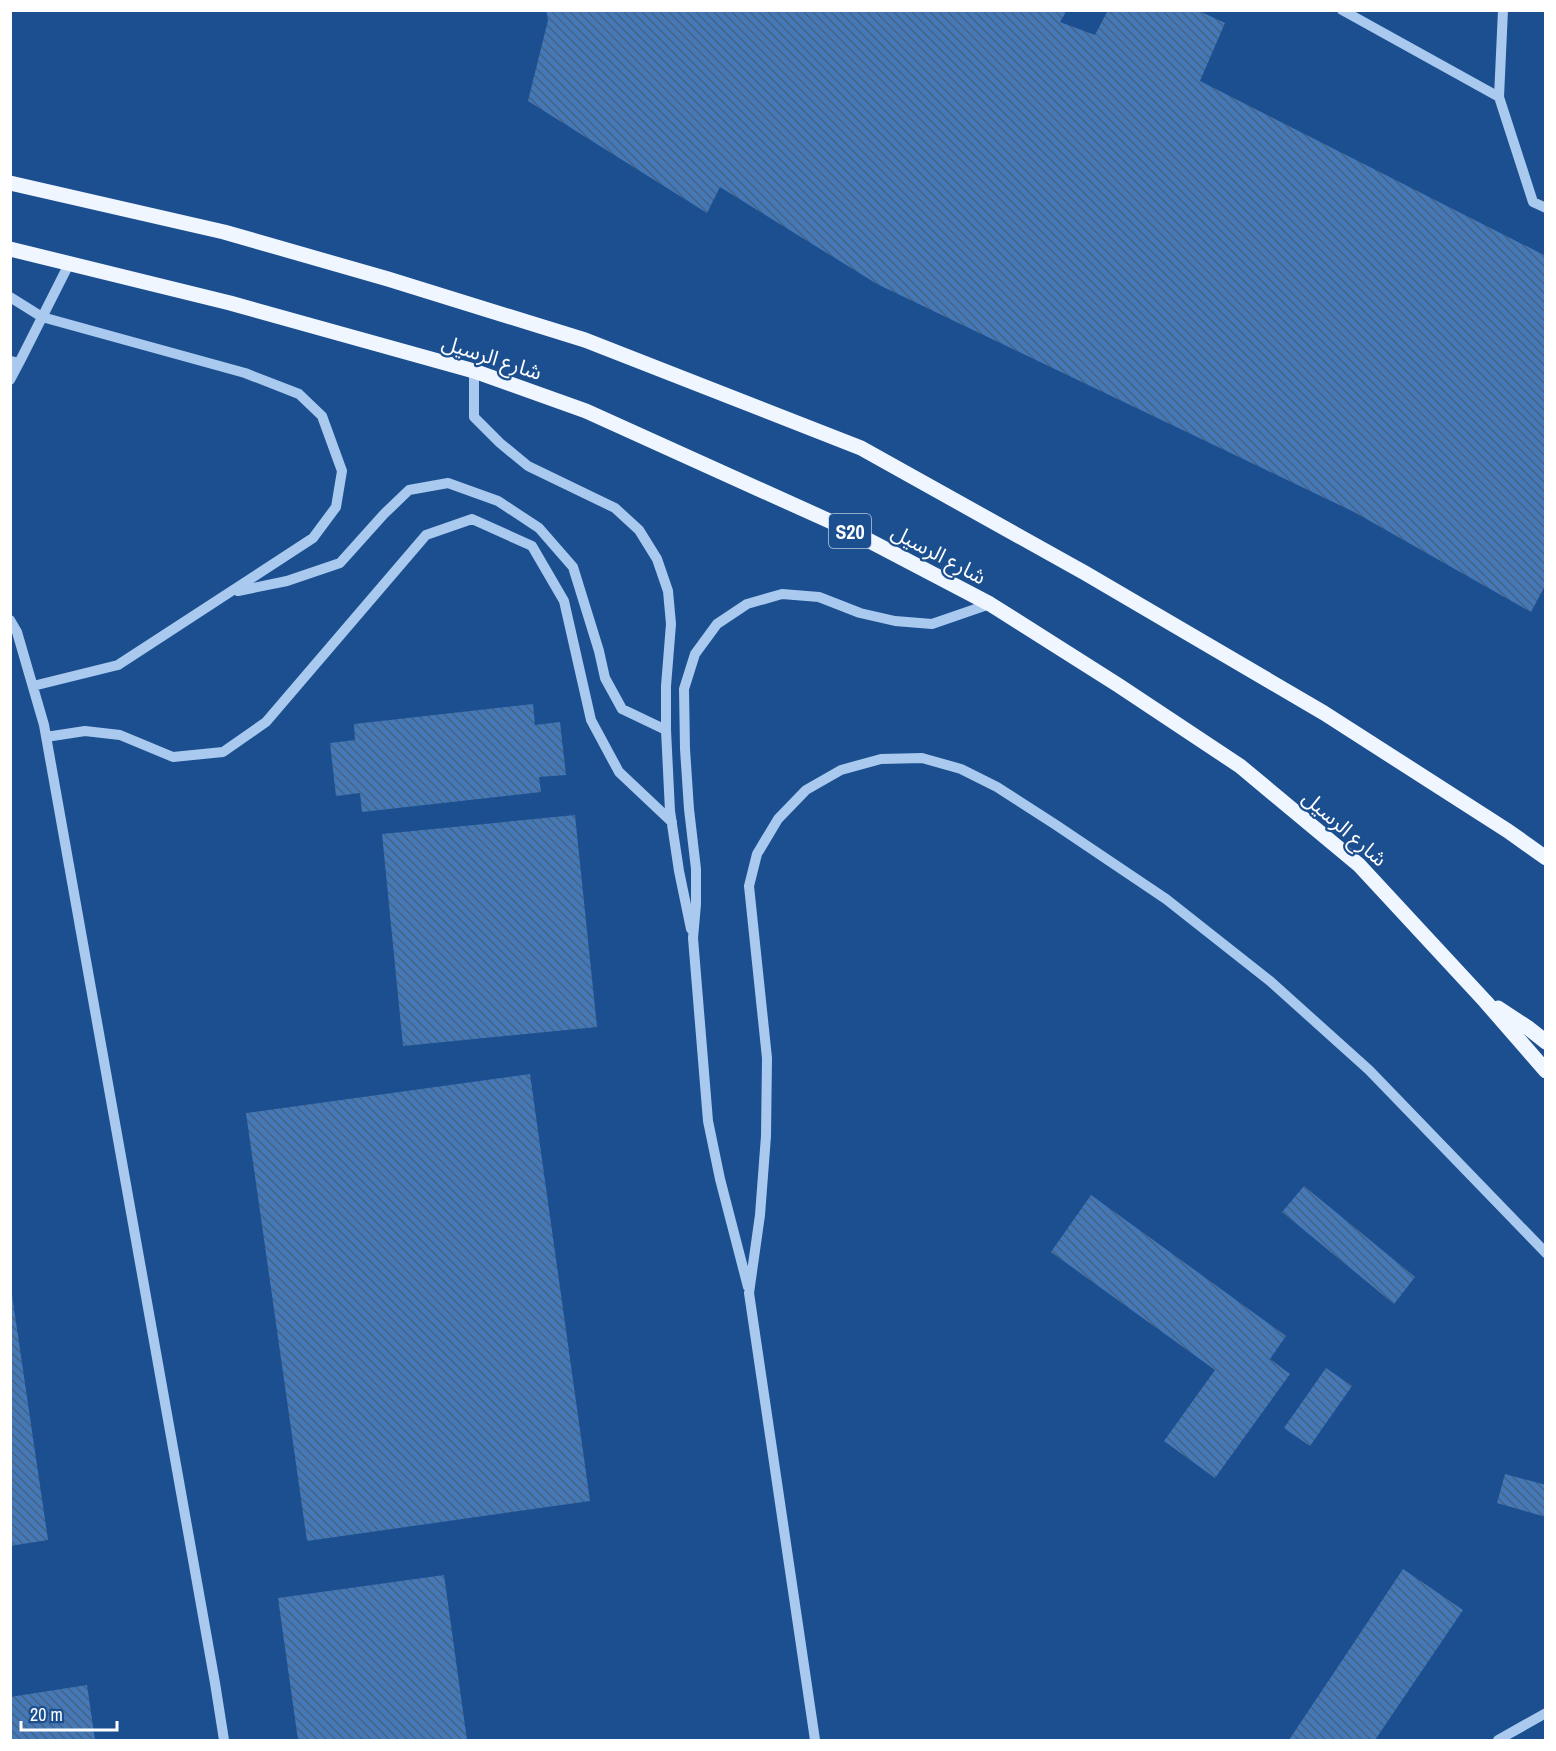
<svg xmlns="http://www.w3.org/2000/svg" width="1556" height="1751" font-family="'Archivo Narrow','Noto Sans Arabic',sans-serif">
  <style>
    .building { fill: url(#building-back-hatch) }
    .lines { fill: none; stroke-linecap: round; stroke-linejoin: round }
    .minor { stroke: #a9c9ee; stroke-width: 10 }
    .major { stroke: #f0f6ff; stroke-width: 15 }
    .labels { text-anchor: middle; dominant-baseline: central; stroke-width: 4.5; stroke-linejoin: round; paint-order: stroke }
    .shield { fill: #1b4f8f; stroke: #bbcadd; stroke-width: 1.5 }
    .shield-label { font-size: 20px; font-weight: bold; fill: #fff }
    .street-label { font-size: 21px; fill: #fff; stroke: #1b4f8f }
  </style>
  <defs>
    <pattern id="building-back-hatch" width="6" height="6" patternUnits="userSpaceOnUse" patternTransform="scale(1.5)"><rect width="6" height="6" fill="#4478b7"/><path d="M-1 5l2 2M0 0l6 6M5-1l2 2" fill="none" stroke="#486282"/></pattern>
  </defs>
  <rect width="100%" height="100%" fill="#1b4f8f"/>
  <path class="building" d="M546 10H1067L1060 22 1095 35 1108 10H1197L1225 23 1200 81 1546 256V584L1531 612 1354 512 877 284 720 187 707 213 528 101 548 20Z
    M533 704 535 725 560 722 566 775 539 777 541 792 362 812 360 793 336 796 330 743 355 740 354 724Z
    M575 815 597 1027 403 1046 382 834Z
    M530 1074 590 1501 307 1541 246 1113Z
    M1304 1186 1415 1277 1394 1304 1282 1212Z
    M1091 1195 1286 1336 1270 1359 1290 1374 1215 1478 1164 1441 1215 1370 1051 1252Z
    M10 1295H12L48 1540 10 1546Z
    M1326 1368 1352 1386 1310 1446 1284 1428Z
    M1505 1474 1546 1485V1517L1497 1503Z
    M1403 1569 1463 1610 1375 1740H1289Z
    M444 1575 467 1740H298L278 1598Z
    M87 1685 95 1740H10V1697Z"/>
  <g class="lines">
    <path class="minor" d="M1342 10 1499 97 1533 202 1546 208
      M1499 97 1503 10
      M10 297 42 317 245 373 299 394 322 416 342 471 336 507 313 538 118 665 33 686
      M10 361 19 363 10 380
      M19 363 69 264
      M474 371V417L500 443 528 466 615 508 639 530 657 559 668 591 671 624 666 686V730L670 811 679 871 691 929
      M238 591 287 581 340 563 384 514 409 490 448 483 498 501 539 528 573 567 599 651 605 678 622 709 666 730
      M10 620 17 632 44 725 215 1683 224 1740
      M46 737 85 731 120 735 173 757 223 752 266 722 426 535 472 519 532 546 564 601 591 720 619 772 672 822
      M748 1287 720 1179 708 1121 693 938 696 904V869L689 809 685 749 684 689 695 654 717 624 747 604 782 594 819 597 860 613 895 621 932 624 990 604
      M815 1740 749 1293 760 1215 766 1136 767 1058 749 886 757 854 778 819 806 790 841 770 881 759 922 758 961 769 997 787 1056 825 1166 899 1270 981 1369 1070 1546 1253
      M1498 1740 1546 1713"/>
    <path class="major" d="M10 183 224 232 388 279 585 340 861 448 1085 573 1324 713 1508 831 1546 858
      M10 249 230 303 474 371 586 411 845 528 990 604 1118 685 1240 766 1359 865 1485 1001 1546 1071
      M1498 1008 1527 1027 1546 1042"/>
  </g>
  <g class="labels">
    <rect class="shield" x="829" y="514" width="42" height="34" rx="4.5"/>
    <g class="shield-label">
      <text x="850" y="531">S20</text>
    </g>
    <g class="street-label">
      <text transform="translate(492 357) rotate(18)">شارع الرسيل</text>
      <text transform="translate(939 554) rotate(28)">شارع الرسيل</text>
      <text transform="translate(1345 828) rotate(41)">شارع الرسيل</text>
    </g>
  </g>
  <rect width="1556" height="1751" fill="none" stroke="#ffffff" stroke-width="24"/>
  <path d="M21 1721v9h96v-9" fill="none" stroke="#ffffff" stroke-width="3"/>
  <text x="30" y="1721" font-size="18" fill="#ffffff" stroke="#1b4f8f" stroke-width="4.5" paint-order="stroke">20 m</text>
</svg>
